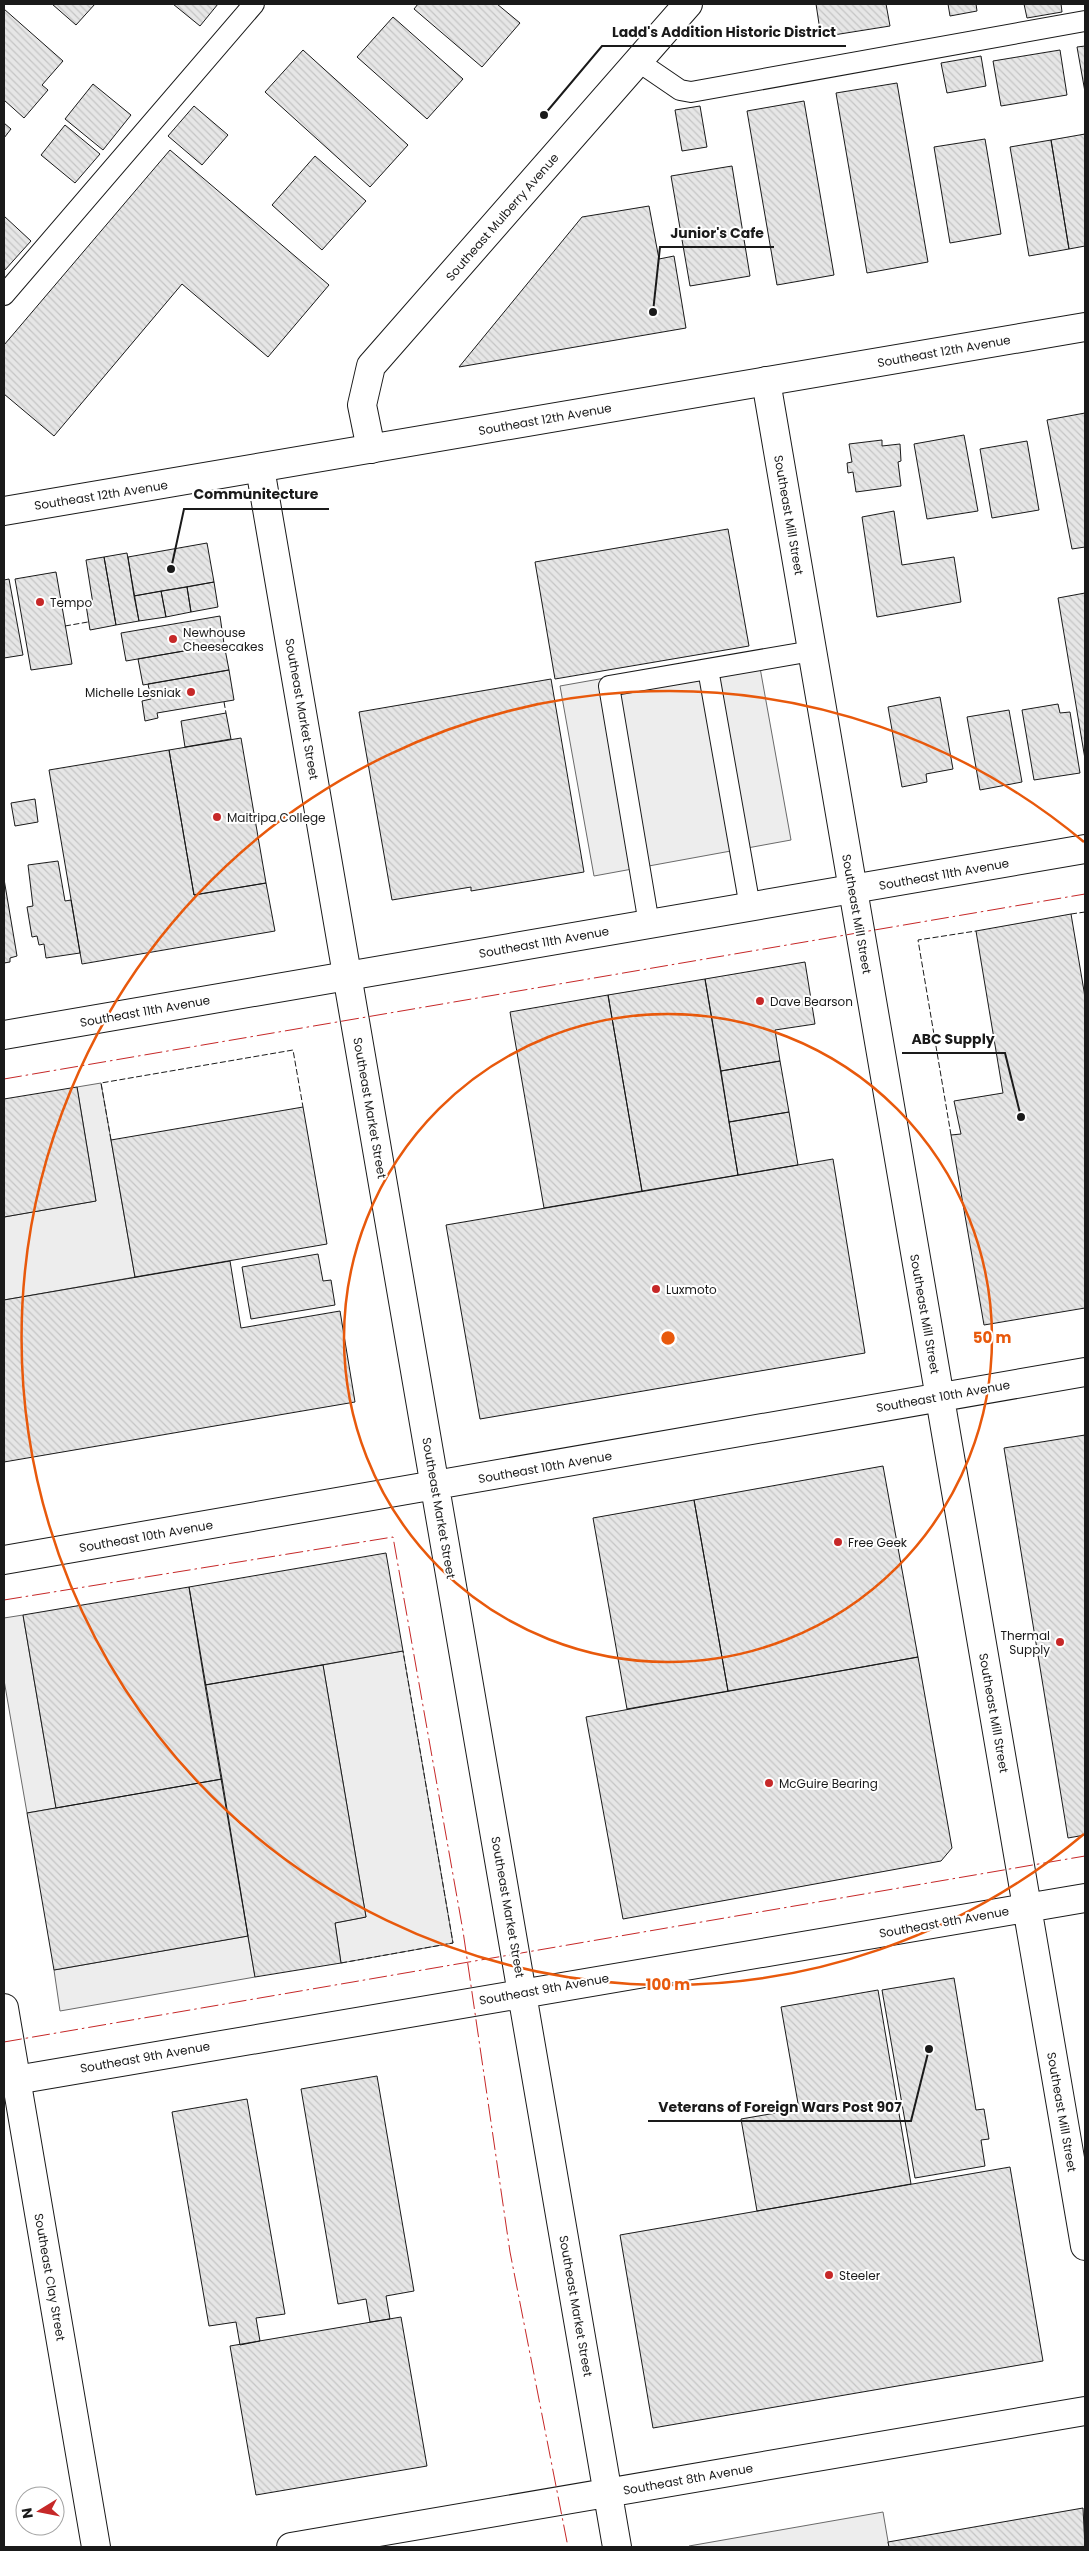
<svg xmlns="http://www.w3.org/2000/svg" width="1089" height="2551" font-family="Poppins,sans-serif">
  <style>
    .parking { fill: #ededed; stroke: #6a6a6a }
    .building { fill: url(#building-back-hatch); stroke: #1a1a1a }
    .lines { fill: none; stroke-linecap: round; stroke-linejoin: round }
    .lane-casing { stroke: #1a1a1a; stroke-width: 22 }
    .street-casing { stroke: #1a1a1a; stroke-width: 30 }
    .secondary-casing { stroke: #1a1a1a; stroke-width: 30 }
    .lane { stroke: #fff; stroke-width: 20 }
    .street { stroke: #fff; stroke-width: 28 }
    .secondary { stroke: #fff; stroke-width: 28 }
    .fence { stroke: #1a1a1a; stroke-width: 1; stroke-dasharray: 6 2.5; stroke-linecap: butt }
    .power { stroke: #c62828; stroke-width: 1; stroke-dasharray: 18 4 2.5 4; stroke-linecap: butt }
    .ring { fill: none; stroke: #e8590c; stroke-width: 2.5 }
    .poi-dot { fill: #c62828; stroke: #fff; stroke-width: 2 }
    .labels { text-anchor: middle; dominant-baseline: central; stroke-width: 4; stroke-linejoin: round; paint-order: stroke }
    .street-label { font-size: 12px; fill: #1a1a1a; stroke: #fff }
    .poi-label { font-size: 12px; fill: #1a1a1a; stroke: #fff; text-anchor: start }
    .centre { fill: #e8590c; stroke: #fff; stroke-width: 2.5 }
    .ring-label { font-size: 15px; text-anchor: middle; font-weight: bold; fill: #e8590c; stroke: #fff; stroke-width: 4; stroke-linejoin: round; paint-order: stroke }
    .leader { fill: none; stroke: #1a1a1a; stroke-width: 2 }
    .callout-dot { fill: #1a1a1a; stroke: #fff; stroke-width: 2 }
    .callout-label { font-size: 14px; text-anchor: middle; font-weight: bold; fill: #1a1a1a; stroke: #fff; stroke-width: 4; stroke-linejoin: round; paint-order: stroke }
  </style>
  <defs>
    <pattern id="building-back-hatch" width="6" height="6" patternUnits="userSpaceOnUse" patternTransform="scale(1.25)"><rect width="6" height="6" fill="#e6e6e6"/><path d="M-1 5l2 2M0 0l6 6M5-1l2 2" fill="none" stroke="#c5c5c5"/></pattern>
  </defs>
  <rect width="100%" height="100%" fill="#fff"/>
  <path class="parking" d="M757 651 791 840 594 876 560 686Z
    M101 1083 135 1277 4 1300V1217L96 1201 77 1087Z
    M23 1615 56 1808 27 1813 4 1680V1618Z
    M403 1651 453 1943 341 1963 335 1923 366 1917 323 1665Z
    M248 1936 255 1977 60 2011 54 1970Z
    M883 2512 889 2547H689V2546Z"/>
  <path class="building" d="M52 4H95L76 25Z
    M173 4H218L200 26Z
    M418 4H497L520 23 482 67 414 9Z
    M816 4H886L890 26 821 37Z
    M948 4H976L977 11 950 16Z
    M1024 4H1061L1062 12 1027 18Z
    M4 9 63 61 42 85 48 90 24 118 4 100Z
    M393 17 463 79 427 119 357 57Z
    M1085 46V92L1077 47Z
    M303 50 408 145 370 187 265 92Z
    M1060 50 1067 95 1001 106 993 61Z
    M981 56 986 86 947 93 941 63Z
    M897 83 928 262 867 273 836 93Z
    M93 84 131 115 103 150 65 119Z
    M804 101 834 275 777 285 747 111Z
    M194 106 228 135 202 165 168 136Z
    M700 106 707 147 682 151 675 110Z
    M4 123 11 129 4 138Z
    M65 125 100 154 75 183 41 155Z
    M1085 134V246L1069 249 1051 140Z
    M985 139 1001 234 950 243 934 147Z
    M1051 140 1069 249 1029 256 1010 147Z
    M170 150 329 285 268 357 182 284 54 436 4 394V345Z
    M315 156 366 201 322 250 272 205Z
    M732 166 750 276 690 286 671 176Z
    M649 206 659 259 674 256 686 328 459 367 582 217Z
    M4 216 31 241 4 271Z
    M1085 413V547L1072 549 1047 420Z
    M964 435 978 511 927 519 914 444Z
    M882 440V446L900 444 901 461 898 462 901 486 856 492 853 472 848 473 847 463 852 462 849 444Z
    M1027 441 1039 510 992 518 980 449Z
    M894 511 902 565 954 557 961 602 877 617 862 517Z
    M728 529 749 646 555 679 535 562Z
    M207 543 214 582 134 596 128 557Z
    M127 553 139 621 116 625 104 557Z
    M104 557 116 625 90 630 86 605 93 604 86 560Z
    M56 572 72 664 31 670 15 579Z
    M9 579 23 655 4 658V580Z
    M214 582 218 607 191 612 187 587Z
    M187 587 191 612 166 617 161 591Z
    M161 591 166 617 139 621 134 596Z
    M1085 593V759L1058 598Z
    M220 616 224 644 126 661 121 633Z
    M224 644 229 670 143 685 138 659Z
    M229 670 234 700 157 713 158 718 145 721 142 701 151 699 148 684Z
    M551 679 584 872 471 891V887L392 900 359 712Z
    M940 697 953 769 926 774 927 782 902 787 888 707Z
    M1058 704 1060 713 1070 712 1080 773 1034 780 1022 710Z
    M1009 710 1022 782 980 790 967 717Z
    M226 713 231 739 185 747 181 721Z
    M241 738 266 883 194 895 169 750Z
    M169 750 194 895 266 883 275 931 82 964 49 770Z
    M35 799 38 822 15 826 11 803Z
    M58 861 65 901 71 900 80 953 46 958 44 944 39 945 37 936 32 937 27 907 33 906 28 865Z
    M4 879 17 956 10 958V962L4 963Z
    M1071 914 1085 997V1308L984 1325 951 1135 961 1134 954 1101 1003 1093 976 931Z
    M805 962 815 1024 775 1030 780 1061 721 1071 705 979Z
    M705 979 738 1175 642 1191 608 995Z
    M608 995 642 1191 544 1208 510 1012Z
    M780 1061 789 1112 729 1122 721 1071Z
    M77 1087 96 1201 4 1217V1099Z
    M303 1107 327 1244 135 1277 111 1140Z
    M789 1112 798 1165 738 1175 729 1122Z
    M833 1159 865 1353 480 1419 446 1225Z
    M318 1254 323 1281 331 1280 335 1305 251 1319 242 1267Z
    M230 1261 241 1328 340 1311 355 1402 4 1462V1300Z
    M1085 1435V1835L1068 1838 1004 1448Z
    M883 1466 918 1657 728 1691 694 1500Z
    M694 1500 728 1691 627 1709 593 1518Z
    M386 1553 403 1651 205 1685 189 1587Z
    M189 1587 222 1779 56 1808 23 1615Z
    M918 1657 952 1848 941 1861 623 1919 586 1717Z
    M323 1665 366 1917 335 1923 341 1963 255 1977 205 1685Z
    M222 1779 248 1936 54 1970 27 1813Z
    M954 1978 976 2110 984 2109 989 2139 981 2140 985 2166 915 2178 882 1990Z
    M878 1990 911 2184 757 2211 741 2119 799 2109 781 2007Z
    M377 2076 414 2291 386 2296 390 2319 370 2322 366 2299 338 2304 301 2089Z
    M247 2099 285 2314 256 2318 260 2341 240 2345 236 2322 209 2326 172 2112Z
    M1010 2167 1043 2361 653 2428 620 2235Z
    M401 2317 427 2466 256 2495 230 2346Z
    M1083 2508 1085 2547H889L888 2542Z"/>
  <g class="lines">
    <defs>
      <path id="lane" d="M639 62 680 90 691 92 1085 21
        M4 295 254 4
        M708 669 750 907
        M649 924 609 686 812 651"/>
      <path id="street" d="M766 381 1085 2246
        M371 449 362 405 371 366 688 4
        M260 468 617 2547
        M4 1560 1085 1372
        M4 2082 1085 1898
        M291 2547 1085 2411"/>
      <path id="secondary" d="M4 511 1085 327
        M4 1035 1085 849
        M4 2008 96 2547"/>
    </defs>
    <use href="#lane" class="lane-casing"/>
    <use href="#street" class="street-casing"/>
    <use href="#secondary" class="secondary-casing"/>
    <use href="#lane" class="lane"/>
    <use href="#street" class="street"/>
    <use href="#secondary" class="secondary"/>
    <path class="fence" d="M65 626 88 622
      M224 702 226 713
      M1071 914 1085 912
      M951 1135 918 940 976 931
      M111 1140 101 1083 293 1050 303 1107
      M341 1963 453 1943 403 1651"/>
    <path class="power" d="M4 1079 1085 894
      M4 1600 393 1537 463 1931 510 2252 568 2547
      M4 2042 1085 1856"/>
  </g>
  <g class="ring">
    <circle cx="668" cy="1338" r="324"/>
    <path d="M1084 1834A647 647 0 1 1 1084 842"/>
  </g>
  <g class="poi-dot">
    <circle cx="40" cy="602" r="5"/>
    <circle cx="173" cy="639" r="5"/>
    <circle cx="191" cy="692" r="5"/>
    <circle cx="217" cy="817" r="5"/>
    <circle cx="760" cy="1001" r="5"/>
    <circle cx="656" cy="1289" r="5"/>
    <circle cx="838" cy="1542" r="5"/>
    <circle cx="1060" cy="1642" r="5"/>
    <circle cx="769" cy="1783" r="5"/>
    <circle cx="829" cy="2275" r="5"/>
  </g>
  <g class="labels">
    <g class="street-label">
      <text transform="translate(502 217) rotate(-49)">Southeast Mulberry Avenue</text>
      <text transform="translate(944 351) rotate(-10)">Southeast 12th Avenue</text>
      <text transform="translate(545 419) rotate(-10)">Southeast 12th Avenue</text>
      <text transform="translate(101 495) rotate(-9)">Southeast 12th Avenue</text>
      <text transform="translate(789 515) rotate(80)">Southeast Mill Street</text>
      <text transform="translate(302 709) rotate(80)">Southeast Market Street</text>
      <text transform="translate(944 874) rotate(-10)">Southeast 11th Avenue</text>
      <text transform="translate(857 914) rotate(80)">Southeast Mill Street</text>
      <text transform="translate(544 942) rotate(-10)">Southeast 11th Avenue</text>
      <text transform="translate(145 1011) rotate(-10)">Southeast 11th Avenue</text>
      <text transform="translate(370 1108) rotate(80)">Southeast Market Street</text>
      <text transform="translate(925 1314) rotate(80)">Southeast Mill Street</text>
      <text transform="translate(943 1396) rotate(-10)">Southeast 10th Avenue</text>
      <text transform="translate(545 1467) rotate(-10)">Southeast 10th Avenue</text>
      <text transform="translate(439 1508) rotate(80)">Southeast Market Street</text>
      <text transform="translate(146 1536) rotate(-10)">Southeast 10th Avenue</text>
      <text transform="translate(994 1713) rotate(80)">Southeast Mill Street</text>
      <text transform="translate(508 1907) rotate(80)">Southeast Market Street</text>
      <text transform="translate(944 1922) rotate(-10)">Southeast 9th Avenue</text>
      <text transform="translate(544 1989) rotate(-10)">Southeast 9th Avenue</text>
      <text transform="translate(145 2057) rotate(-10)">Southeast 9th Avenue</text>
      <text transform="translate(1062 2112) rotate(80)">Southeast Mill Street</text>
      <text transform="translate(50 2277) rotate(80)">Southeast Clay Street</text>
      <text transform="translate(576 2306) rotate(80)">Southeast Market Street</text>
      <text transform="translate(688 2479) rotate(-10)">Southeast 8th Avenue</text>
    </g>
    <g class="poi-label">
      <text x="50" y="602">Tempo</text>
      <text x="183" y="632">Newhouse<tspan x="183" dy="14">Cheesecakes</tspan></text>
      <text x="181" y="692" text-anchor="end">Michelle Lesniak</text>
      <text x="227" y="817">Maitripa College</text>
      <text x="770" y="1001">Dave Bearson</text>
      <text x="666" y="1289">Luxmoto</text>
      <text x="848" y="1542">Free Geek</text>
      <text x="1050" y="1635" text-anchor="end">Thermal<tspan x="1050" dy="14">Supply</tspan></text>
      <text x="779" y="1783">McGuire Bearing</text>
      <text x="839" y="2275">Steeler</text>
    </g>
  </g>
  <circle cx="668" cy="1338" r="8" class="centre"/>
  <g class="ring-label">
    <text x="992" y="1343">50 m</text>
    <text x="668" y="1990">100 m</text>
  </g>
  <path class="leader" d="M544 115L602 46H846M653 312L660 247H774M171 569L184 509H329M1021 1117L1005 1053H902M929 2049L911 2121H648"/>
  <g class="callout-dot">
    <circle cx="544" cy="115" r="5"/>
    <circle cx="653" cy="312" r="5"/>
    <circle cx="171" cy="569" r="5"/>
    <circle cx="1021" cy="1117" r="5"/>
    <circle cx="929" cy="2049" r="5"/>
  </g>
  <g class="callout-label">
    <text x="724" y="37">Ladd's Addition Historic District</text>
    <text x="717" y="238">Junior's Cafe</text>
    <text x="256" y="499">Communitecture</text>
    <text x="953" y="1044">ABC Supply</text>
    <text x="780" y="2112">Veterans of Foreign Wars Post 907</text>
  </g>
  <rect width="1089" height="2551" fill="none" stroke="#1a1a1a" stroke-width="10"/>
  <g transform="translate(40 2511) rotate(260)"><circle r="24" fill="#ffffff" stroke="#a3a3a3"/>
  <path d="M0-4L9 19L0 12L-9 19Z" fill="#c62828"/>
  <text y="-8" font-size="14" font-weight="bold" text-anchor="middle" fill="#1a1a1a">N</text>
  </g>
</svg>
